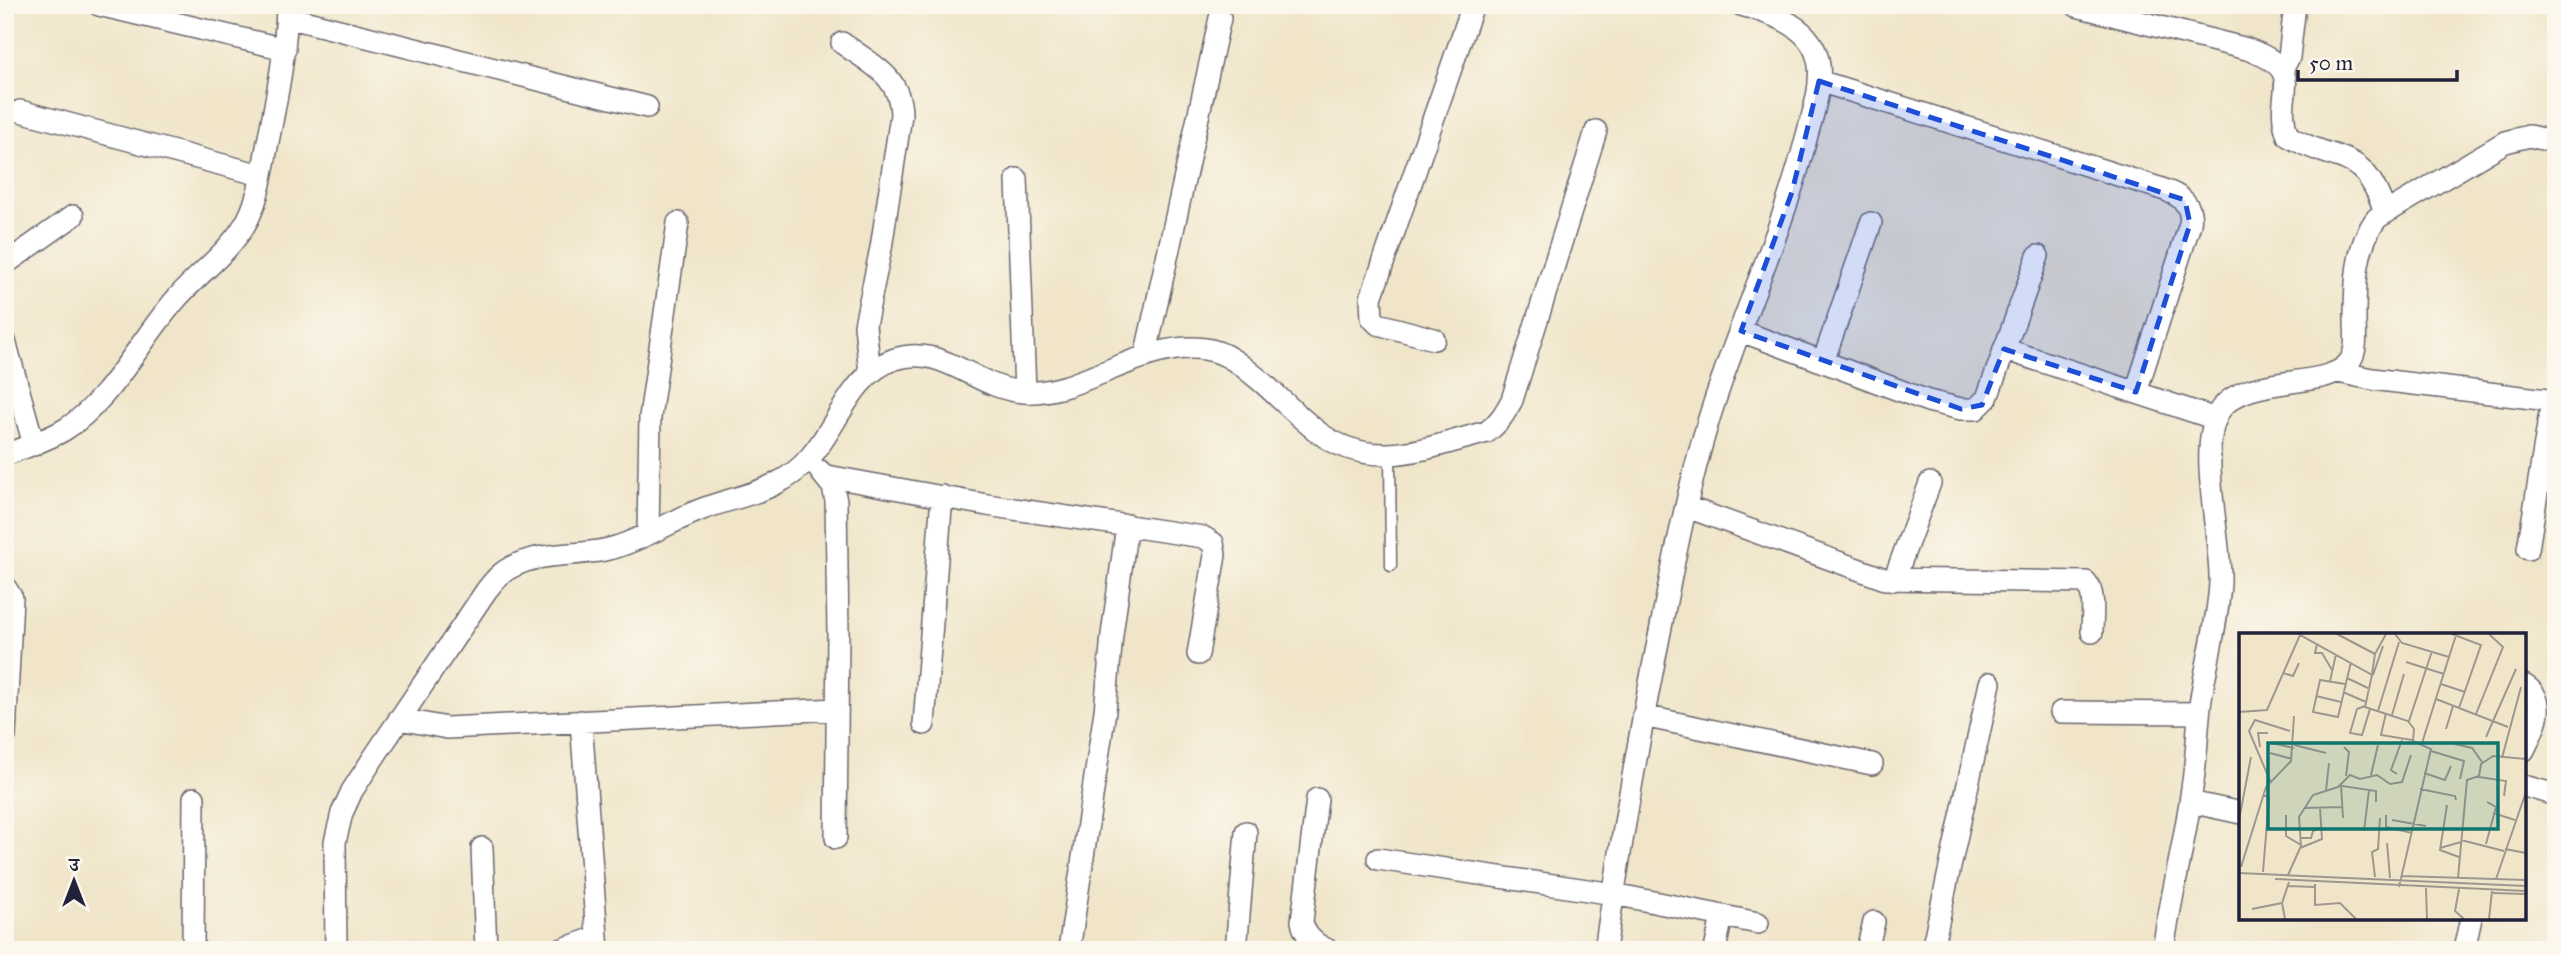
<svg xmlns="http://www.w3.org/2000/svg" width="2561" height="955" font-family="'IM FELL Great Primer','Noto Serif Devanagari',serif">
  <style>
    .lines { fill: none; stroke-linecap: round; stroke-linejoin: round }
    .service-casing { stroke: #6a666d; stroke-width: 13 }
    .minor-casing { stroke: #6a666d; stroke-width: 24 }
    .service { stroke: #fff; stroke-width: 10 }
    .minor { stroke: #fff; stroke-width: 21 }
    .marked { fill: #1d4ed8; fill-opacity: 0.2; stroke: #1d4ed8; stroke-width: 5; stroke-dasharray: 14 9; stroke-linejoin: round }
    .inset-road { fill: none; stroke: #9e9790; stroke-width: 2 }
    .view { fill: #0f766e; fill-opacity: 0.15; stroke: #0f766e; stroke-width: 3.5 }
    .inset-edge { fill: none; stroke: #22223b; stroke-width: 3.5 }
  </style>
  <rect width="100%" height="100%" fill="#fbf7ec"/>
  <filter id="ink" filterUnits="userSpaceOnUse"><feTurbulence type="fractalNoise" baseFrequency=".0143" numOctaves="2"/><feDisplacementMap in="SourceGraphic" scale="14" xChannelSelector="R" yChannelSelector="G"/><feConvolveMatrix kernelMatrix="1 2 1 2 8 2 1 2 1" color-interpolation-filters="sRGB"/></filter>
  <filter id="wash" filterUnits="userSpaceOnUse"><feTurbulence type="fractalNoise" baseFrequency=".00686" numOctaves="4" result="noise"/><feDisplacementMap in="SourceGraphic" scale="28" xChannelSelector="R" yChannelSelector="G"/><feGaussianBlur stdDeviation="1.57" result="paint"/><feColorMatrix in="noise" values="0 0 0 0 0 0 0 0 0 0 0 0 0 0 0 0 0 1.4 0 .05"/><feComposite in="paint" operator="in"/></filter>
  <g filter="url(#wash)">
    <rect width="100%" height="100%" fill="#f0e5c9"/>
  </g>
  <g filter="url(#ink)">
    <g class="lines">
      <defs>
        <path id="service" d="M1390 454 1391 566"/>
        <path id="minor" d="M99 5 285 49
          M2077 6 2247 49C2312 72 2271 92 2288 136 2338 166 2362 144 2385 212
          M287 17 647 107
          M842 43C871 64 901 76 901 115L881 248 865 325 870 374
          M2282 70 2289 57 2295 5
          M1819 81 2137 181C2160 189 2195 193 2190 224L2136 392
          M20 111 261 175
          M1017 179 1025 392
          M5 264 73 216
          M1741 331 1928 401 1961 409H1976L1987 398 2038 256
          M1434 339 1378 324 1372 318 1371 298 1473 5
          M5 341 34 445
          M2004 349 2216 419
          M1145 357 1220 18
          M1823 362 1871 223
          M2338 372 2372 379 2556 401
          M5 455C25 447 45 441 64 430 109 403 142 337 177 298 201 271 231 251 248 219 260 195 263 167 268 142 277 96 286 52 287 5
          M820 471 833 487 836 501 838 633 836 838
          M827 476 987 505 1203 537 1213 543 1215 555 1198 654
          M1687 507 1885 579 2086 582C2096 594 2092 617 2092 632
          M648 533 650 417 678 223
          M2528 549 2552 400
          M1894 580 1930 483
          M5 587 12 598 5 736
          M2524 685C2550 701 2534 729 2524 750
          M2061 712 2199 713
          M1643 716 1872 764
          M399 719 447 728 837 709
          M581 721 598 950
          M924 724 942 496
          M2524 786 2556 795
          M1317 799 1302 921C1304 935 1314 944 1328 950
          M2190 802 2241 813
          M482 848 486 950
          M1378 859 1614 894 1758 923
          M193 950 194 798
          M336 950 335 842 342 813 352 791 376 754 486 591C490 586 495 579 501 574 533 548 579 559 616 547 645 538 672 521 700 510 724 500 752 496 775 484 788 478 802 467 811 456 838 425 852 373 895 359 943 343 976 389 1024 392 1081 396 1143 340 1205 349 1228 352 1245 368 1263 383 1281 399 1299 417 1318 432 1373 473 1428 447 1487 432 1499 423 1505 413 1512 400L1596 131
          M560 950 597 937
          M1069 950 1105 711 1112 635 1127 525
          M1236 950 1246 832
          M1605 950C1621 842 1639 735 1661 627 1674 559 1688 489 1708 422 1737 327 1780 238 1805 143 1811 118 1822 91 1819 65 1814 26 1773 14 1741 5
          M1715 950 1722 916
          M1867 950 1874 922
          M1932 950 1990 683
          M2163 950C2171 896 2185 842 2192 788 2197 758 2197 728 2201 698 2207 661 2218 621 2220 583 2222 540 2196 445 2220 410 2247 372 2330 391 2350 361 2358 349 2355 333 2355 320 2355 286 2355 246 2377 218L2505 142 2529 136 2556 142
          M2464 950 2471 918"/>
      </defs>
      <use href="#service" class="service-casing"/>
      <use href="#minor" class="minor-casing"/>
      <use href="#service" class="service"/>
      <use href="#minor" class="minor"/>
    </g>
  </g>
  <path class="marked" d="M1819 81 2185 200 2190 224 2136 392 2004 349 1982 405 1961 409 1741 331 1792 192Z"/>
  <g transform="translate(2239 633)">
    <rect width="287" height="287" fill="#f0e5c9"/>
    <path class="inset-road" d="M98 1 136 21M156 1 163 10 210 24 183 110M78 11 76 20H83L93 37M210 24 217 2M167 29 205 41M44 40 54 43 60 30M133 41 136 21 147 1M134 42 144 13M108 45 131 56M91 48 97 21M106 51 81 47 74 79 99 84 112 29M202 51 226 59M104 59 127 69M77 63 102 69M197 66 220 75 242 12 213 1M126 73 118 76 111 100 123 102 131 76M220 75 269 94M139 78 160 9M0 79 28 77 61 2 133 42 126 74 169 88 175 96 174 108 192 116 160 254M147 80 142 102 173 107M237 81 264 14 250 1M153 82 165 41M170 88 193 18M207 96 214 73M247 104 277 36M33 110 55 115M216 111 233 115 243 129M55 112 87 120M21 114 19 100H29M105 114 110 119 107 143M192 118 225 128 221 146M31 120 53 126M263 125 282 54M185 140 206 147 212 133M158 141 152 137 163 107M132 142 139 112M240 144 267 148 265 163M32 150 10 98 16 87 51 98M102 152 104 185M103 153 137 158V169M181 156 216 163 217 167M87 158 90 130M208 172 201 217 220 224M65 175 104 174M254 180 276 187M47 182V203L62 212M147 182V194L173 200M0 187 12 124M153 187 187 193M125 198 130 157M61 205H72L74 198 83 194M222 207 265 218M148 210 151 245M247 211 257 174 248 169M61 215 83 206 81 175M201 215 222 209M266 216 287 220M2 234 27 154 52 128 55 83M24 239 30 165 25 162M0 240 287 253M49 242 62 213 60 184 74 162 99 154 111 142 121 146 138 142 151 151 163 149 172 122M163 243 287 247M136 244 133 219 139 216 141 185M219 245 228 147 240 143 242 131 254 123 287 126M36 246 287 258M257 246 287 159M76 251V272L101 270 117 286M49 253 76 254M187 255 188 286M220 256 216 278 225 286M254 260 287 261M13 276 43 270M46 286 43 270 50 249M250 286 253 258"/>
    <path class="view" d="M29 110H259V196H29Z"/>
    <rect width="287" height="287" class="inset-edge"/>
  </g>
  <rect width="2561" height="955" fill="none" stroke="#fbf7ec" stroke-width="28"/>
  <g transform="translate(74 881)" stroke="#fbf7ec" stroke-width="5" paint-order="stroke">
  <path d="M0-5L12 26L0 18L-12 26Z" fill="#22223b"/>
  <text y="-10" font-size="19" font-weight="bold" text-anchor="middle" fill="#22223b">उ</text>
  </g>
  <path d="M2298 70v10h159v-10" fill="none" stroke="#22223b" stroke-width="3.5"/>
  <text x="2309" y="70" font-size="21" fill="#22223b" stroke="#fbf7ec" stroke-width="5" paint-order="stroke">50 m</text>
</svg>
